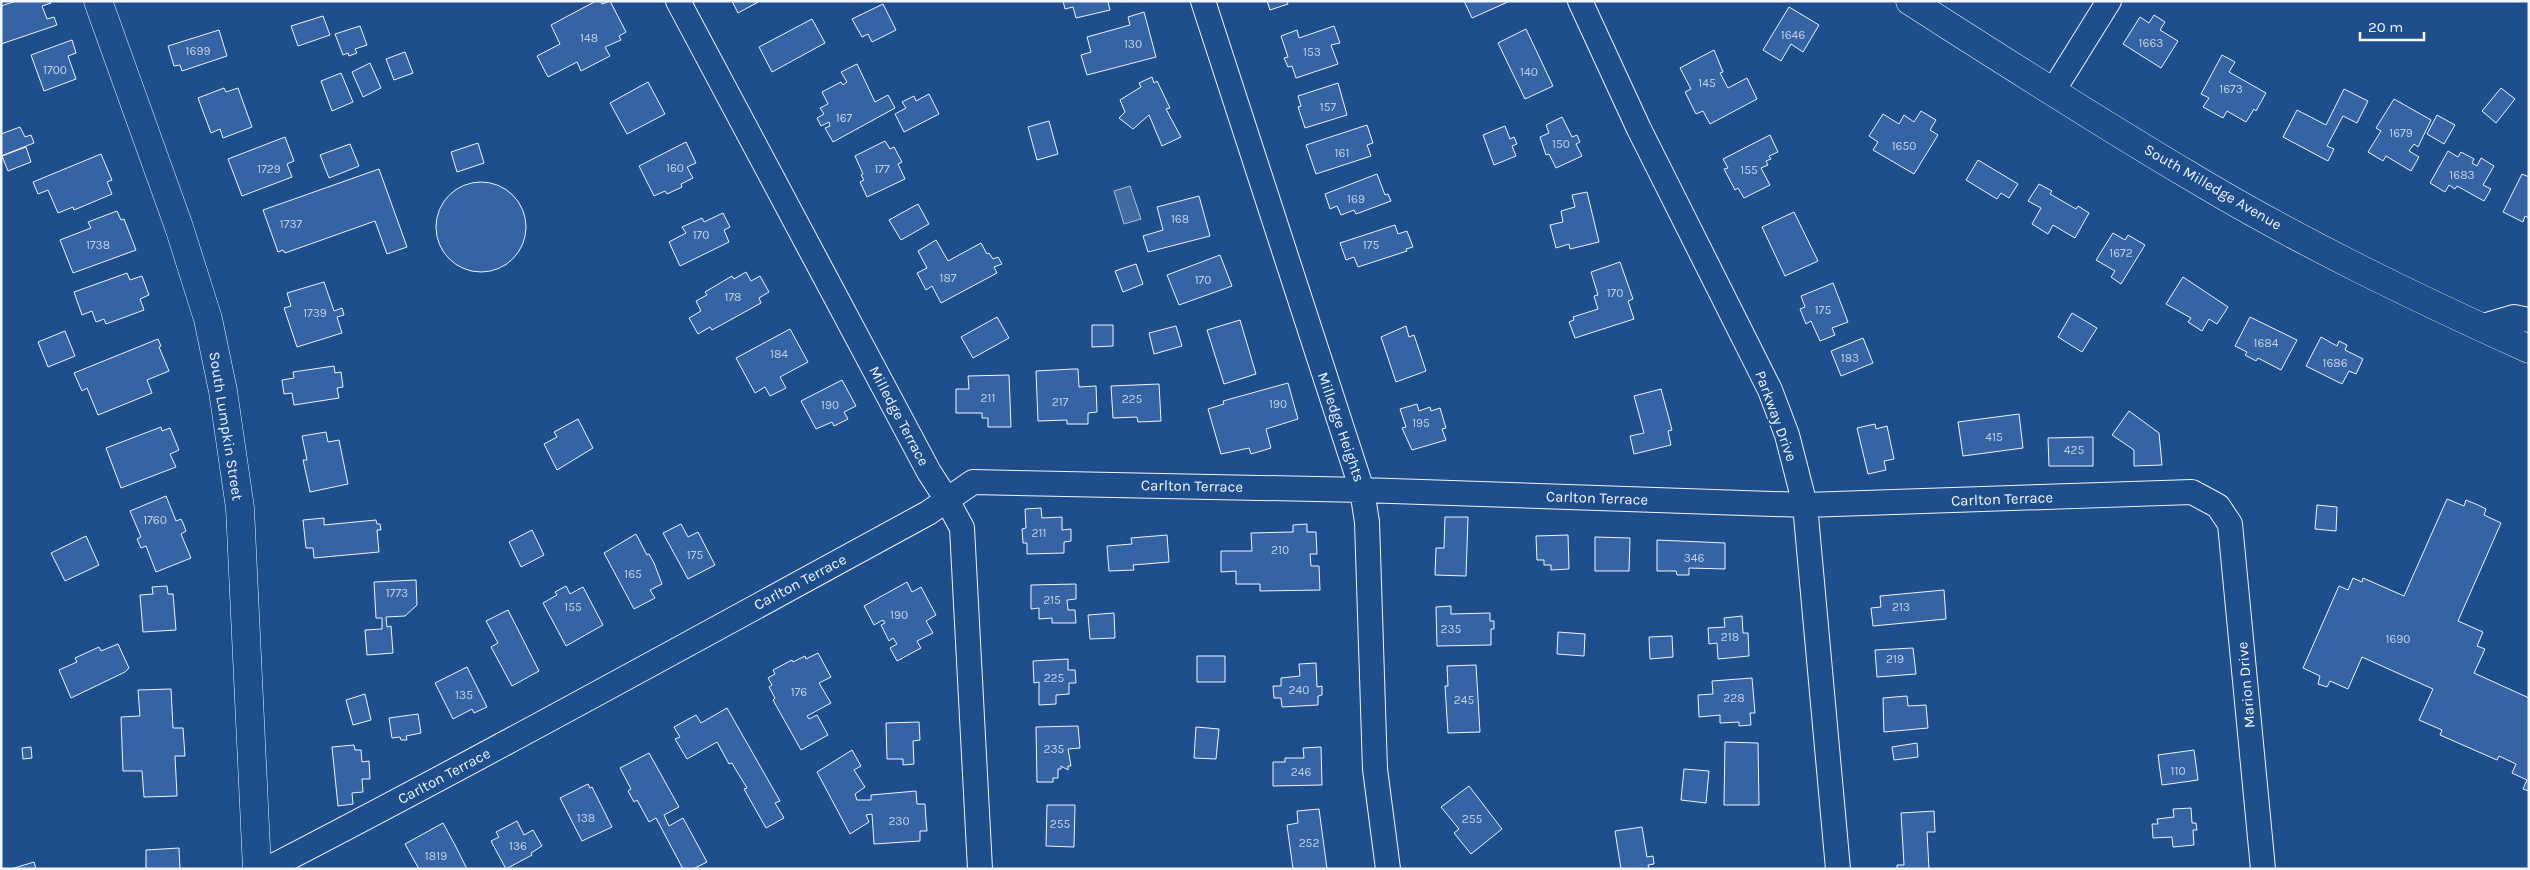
<svg xmlns="http://www.w3.org/2000/svg" width="2530" height="870" font-family="Karla,sans-serif">
  <style>
    .water { fill: #446ba0; stroke: #a8bbd7 }
    .building { fill: #3563a3; stroke: #f2f6ff }
    .lines { fill: none; stroke-linecap: round; stroke-linejoin: round }
    .minor-casing { stroke: #f2f6ff; stroke-width: 26 }
    .major-casing { stroke: #f2f6ff; stroke-width: 29 }
    .minor { stroke: #1f4e8c; stroke-width: 24 }
    .major { stroke: #1f4e8c; stroke-width: 28 }
    .labels { text-anchor: middle; dominant-baseline: central; stroke-width: 4; stroke-linejoin: round; paint-order: stroke }
    .number-label { font-size: 12px; fill: #c3d1e8 }
    .street-label { font-size: 15px; fill: #f2f6ff; stroke: #1f4e8c }
  </style>
  <rect width="100%" height="100%" fill="#1f4e8c"/>
  <path class="water" d="M1130 186 1141 219 1124 224 1114 191Z"/>
  <path class="building" d="M16 1H50L51 3 42 6 47 19 54 17 57 25 1 44V6Z
    M596 1H601L602 4 610 1 626 32 619 36 621 40 605 47 610 56 581 71 577 62 548 77 537 56 560 44 551 25Z
    M732 1H760L738 13Z
    M1063 1H1111L1108 2 1110 10 1076 18 1073 7 1065 9Z
    M1267 1H1287L1288 4 1270 10Z
    M1464 1H1510L1472 18Z
    M883 4 896 30 872 42 868 34 862 37 852 19Z
    M1789 7 1819 25 1803 52 1791 44 1781 61 1763 50Z
    M1144 12 1156 57 1087 75 1081 55 1091 52 1087 37 1130 25 1128 17Z
    M2154 15 2165 22 2160 30 2178 41 2161 68 2123 44 2140 17 2149 23Z
    M323 16 330 35 298 46 291 26Z
    M812 19 825 43 772 72 759 47Z
    M360 26 367 45 355 49 357 53 349 56 348 53 343 55 335 34Z
    M1334 26 1340 43 1331 45 1338 64 1296 78 1292 66 1288 67 1284 58 1288 57 1281 36 1297 30 1299 38Z
    M1526 29 1553 86 1525 99 1498 43Z
    M219 30 227 56 182 71 180 65 174 66 168 46Z
    M72 40 76 53 68 56 76 79 44 91 31 55Z
    M1714 50 1723 72 1720 73 1728 88 1747 78 1757 99 1710 124 1703 111 1696 114 1685 92 1691 89 1680 68Z
    M405 52 413 73 394 80 386 59Z
    M2222 55 2235 62 2229 72 2266 93 2256 111 2254 109 2246 122 2227 111 2223 118 2203 107 2209 98 2201 94Z
    M370 63 381 88 363 97 352 72Z
    M857 64 875 102 888 95 895 108 833 142 825 128 830 126 829 122 821 126 817 118 824 114 820 108 828 104 822 92 841 82 843 85 847 82 841 72Z
    M341 73 353 102 332 111 321 81Z
    M1152 77 1154 83 1157 81 1170 108 1166 109 1181 137 1162 146 1149 115 1133 129 1119 118 1125 112 1120 100 1141 87 1139 83Z
    M648 82 665 114 627 134 610 103Z
    M1338 83 1347 115 1305 128 1298 107 1301 106 1298 96Z
    M224 88 226 92 238 88 252 127 223 138 220 129 211 133 198 98Z
    M2501 88 2515 99 2496 123 2482 111Z
    M2344 89 2368 101 2357 123 2343 116 2327 146 2334 149 2328 161 2283 137 2297 110 2326 125Z
    M929 94 939 114 904 132 895 114 906 108 902 102 914 96 916 101Z
    M2394 99 2431 120 2418 147 2414 144 2409 151 2419 157 2411 171 2386 156 2383 161 2368 152 2381 131 2376 128Z
    M1921 111 1936 120 1930 130 1938 135 1914 174 1873 150 1878 142 1869 136 1883 114 1899 124 1904 115 1914 122Z
    M2437 115 2455 125 2444 144 2427 134Z
    M1562 117 1572 137 1577 135 1580 142 1576 144 1582 156 1556 168 1549 154 1546 155 1540 137 1549 133 1546 125Z
    M1049 121 1058 154 1037 160 1028 127Z
    M1367 125 1373 143 1367 145 1371 156 1316 174 1306 145Z
    M1505 126 1510 139 1514 137 1517 144 1512 146 1516 156 1494 165 1483 135Z
    M20 127 25 137 31 135 34 143 1 156V134Z
    M1770 135 1778 152 1769 156 1771 159 1766 161 1768 165 1761 168 1770 185 1744 198 1738 188 1735 190 1724 169 1728 168 1723 159Z
    M285 137 294 161 287 164 292 177 242 196 228 159Z
    M885 141 890 149 894 147 902 162 898 164 905 179 867 197 860 182 864 180 861 175 863 174 855 156Z
    M686 142 696 163 687 167 693 178 681 184 682 187 667 194 665 191 654 196 639 166Z
    M478 143 484 163 457 172 451 152Z
    M350 144 359 166 329 178 320 155Z
    M26 147 31 162 8 171 2 156Z
    M2448 151 2458 157 2461 152 2474 159 2472 163 2477 166 2481 158 2494 166 2483 185 2491 189 2484 201 2457 186 2455 189 2449 185 2445 192 2430 183Z
    M101 154 112 180 107 182 112 194 74 210 73 207 58 213 48 190 38 194 33 182Z
    M1978 160 2018 184 2009 198 2001 193 1997 199 1966 180Z
    M379 169 407 247 387 254 375 221 285 253 283 250 278 252 263 210Z
    M1377 174 1385 195 1388 194 1391 201 1356 214 1354 210 1341 215 1337 206 1330 209 1325 194Z
    M2522 174 2529 177V218L2525 216 2523 222 2503 212Z
    M436 227a45 45 0 1 1 90 0a45 45 0 1 1-90 0Z
    M2039 184 2052 191 2050 194 2076 209 2078 206 2089 213 2075 238 2053 225 2048 234 2032 224 2041 208 2028 201Z
    M1587 192 1599 242 1570 249 1569 244 1556 248 1550 225 1563 222 1561 211 1575 207 1572 195Z
    M1199 196 1210 236 1148 252 1143 236 1163 230 1157 207Z
    M918 204 929 224 901 240 889 220Z
    M117 211 121 220 124 219 136 250 73 273 60 240 91 228 88 222Z
    M1794 212 1818 261 1785 276 1762 227Z
    M723 213 730 227 724 230 729 242 680 266 669 242 686 233 682 227 702 218 704 222Z
    M1395 225 1398 234 1407 231 1413 247 1406 249 1407 251 1358 267 1354 257 1346 260 1340 243Z
    M2113 233 2125 240 2128 235 2145 245 2121 284 2111 277 2115 271 2096 260Z
    M936 240 948 261 981 243 987 254 989 253 993 259 998 257 1002 264 994 267 997 273 941 303 932 286 926 290 917 273 927 268 918 251Z
    M1220 255 1232 286 1179 305 1167 275Z
    M1620 262 1633 299 1628 301 1634 319 1575 338 1569 322 1574 320 1573 317 1598 309 1594 296 1598 295 1591 272Z
    M1136 264 1143 284 1123 292 1115 271Z
    M746 272 751 281 760 276 769 292 759 298 761 303 712 330 710 327 698 334 689 318 701 311 696 301 707 295 705 292 732 276 734 279Z
    M127 273 130 280 142 276 149 295 140 299 144 310 106 324 104 319 96 322 92 311 82 315 74 292Z
    M2183 277 2228 307 2217 324 2209 319 2202 331 2188 322 2191 318 2166 304Z
    M324 282 334 311 342 308 344 315 337 317 342 333 297 347 284 308 291 306 287 293Z
    M1833 283 1848 322 1832 328 1835 335 1820 341 1811 321 1806 324 1800 309 1805 307 1801 296Z
    M2072 313 2097 328 2082 352 2058 337Z
    M997 317 1009 338 973 358 961 337Z
    M2250 317 2297 340 2281 370 2258 358 2256 361 2245 355 2247 352 2235 346Z
    M1240 320 1256 374 1224 384 1207 330Z
    M1092 325H1113V346L1092 347Z
    M1176 326 1182 346 1154 354 1149 333Z
    M1406 326 1409 337 1414 335 1426 371 1396 382 1381 337Z
    M790 329 808 362 780 377 786 388 770 396 765 387 755 393 736 358Z
    M65 331 75 356 48 367 38 342Z
    M2321 337 2337 346 2339 341 2347 345 2345 350 2363 359 2356 374 2349 371 2342 384 2306 366Z
    M1863 338 1873 363 1841 376 1831 351Z
    M158 339 161 346 159 347 169 371 147 380 152 393 98 415 87 388 82 391 74 373Z
    M334 366 335 373 341 372 343 387 337 388 339 398 294 405 292 393 284 394 282 380 294 378 293 372Z
    M1073 369H1078L1079 387 1096 386 1097 412 1088 413V424H1067V420L1038 421 1036 371Z
    M1009 375 1011 427H988V418H982V413H956V389H969L968 376Z
    M842 380 856 406 844 412 848 419 834 426 832 422 816 429 801 401Z
    M1288 383 1298 419 1266 429 1271 448 1251 454 1249 448 1221 454 1208 409 1224 404 1223 401Z
    M1159 384 1161 421 1138 422 1137 417 1113 418 1111 386Z
    M1661 389 1672 430 1668 431 1671 445 1634 454 1630 436 1644 433 1634 396Z
    M1417 404 1419 411 1430 407 1431 411 1440 408 1446 428 1442 429 1446 440 1412 450 1402 428 1406 427 1400 409Z
    M2129 411 2159 433 2162 465 2134 466V450L2112 435Z
    M2019 414 2023 448 1963 456 1958 422Z
    M578 419 593 448 557 470 544 444 557 437 554 432Z
    M1875 424 1876 429 1887 426 1894 459 1884 461 1886 470 1868 474 1857 428Z
    M161 427 162 431 170 428 179 450 170 454 176 467 121 488 106 448Z
    M326 432 328 442 339 440 348 484 310 492 303 460H307L302 436Z
    M2093 437V466H2049L2048 438Z
    M166 496 176 521 181 519 183 523 186 531 181 534 191 558 156 572 146 546 141 548 137 539 141 537 130 511Z
    M2447 499 2464 506 2466 500 2478 505 2486 509 2484 515 2501 523 2458 621 2483 632 2477 646 2485 649 2474 673 2529 698V791L2523 789 2527 780 2512 773 2516 764 2499 756 2497 760 2440 735 2442 730 2419 720 2433 689 2362 657 2348 689 2330 681 2327 687 2318 684 2320 676 2303 668 2339 586 2348 590 2353 578 2362 582 2363 578 2404 596Z
    M2317 505 2337 507 2336 531 2315 529Z
    M1041 508 1042 518 1062 517V530L1071 529V541L1064 542V553L1027 554V543H1023L1022 529 1026 528 1025 509Z
    M1445 517H1468L1466 576 1435 575 1436 548H1444Z
    M324 518V525L376 520 377 524H380L381 530H377L379 552 314 558 313 548H306L303 520Z
    M681 524 688 537 698 532 715 565 688 579 663 533Z
    M1307 524V532H1316L1317 554H1310L1311 566H1319L1320 590 1260 591V584H1236V571L1221 572V551H1252L1251 533 1293 532V525Z
    M532 530 544 555 521 567 509 542Z
    M636 534 647 555 649 554 654 563 662 584 650 590 655 598 634 609 604 553Z
    M1167 535 1169 562 1133 565 1134 570 1109 571 1107 546 1132 544 1131 538Z
    M1568 535 1569 569 1551 570V565H1544V560H1537L1536 536Z
    M86 536 99 565 65 581 51 553Z
    M1595 537 1630 538 1629 571H1595Z
    M1657 540 1725 543V569L1689 568V575H1677L1676 571H1657Z
    M416 580 417 605 405 616 386 617 387 627 391 626 393 653 367 655 365 630 382 629V618H376L374 582Z
    M907 582 912 592 921 587 936 615 926 621 933 633 917 641 921 648 897 661 890 648 897 644 893 638 889 641 881 625 885 623 883 620 874 625 864 606Z
    M1076 584V599L1067 600 1068 610H1075L1076 623H1052V618L1039 619V608L1031 609V585Z
    M167 586 168 594H173L176 630 143 632 140 595 153 594 152 587Z
    M566 586 570 594 583 587 603 625 566 646 543 603 557 595 555 592Z
    M1944 590 1946 619 1873 626 1871 608 1881 607 1880 596Z
    M1451 606V614L1490 613V621H1494V629H1491V645L1437 646 1436 607Z
    M508 610 539 671 512 686 491 647 498 643 486 621Z
    M1114 613 1115 638 1090 639 1088 615Z
    M1742 616 1743 633H1748L1749 656 1718 659 1717 643 1709 644 1708 628 1725 627 1724 618Z
    M1558 632 1585 634 1584 656 1557 654Z
    M1672 636 1673 657 1650 659 1649 637Z
    M118 644 129 668 125 672 71 698 59 670 77 662 75 658 99 647 101 651Z
    M1913 648 1916 674 1877 677 1875 650Z
    M818 653 831 677 819 683 831 703 807 716 809 719 817 715 828 735 801 750 773 700 775 698 769 687 772 685 768 678 775 674 773 670 792 660 793 662 805 656 806 659Z
    M1197 656H1225V682H1197Z
    M1068 659V670H1075L1076 683H1069V694L1056 695V704L1039 705V682L1034 683 1033 661Z
    M1316 663 1317 687 1322 686V695L1318 696V705L1282 707 1281 698H1274L1273 686H1281V678L1300 676 1299 664Z
    M1476 665 1480 732 1448 733 1445 686H1448L1447 666Z
    M467 667 487 707 474 713 472 709 453 719 435 683Z
    M1752 678 1755 713H1750L1751 725 1739 726V722L1720 723V715L1699 717 1698 695 1713 694 1712 681Z
    M171 689 173 728H183L185 756H175L177 796 144 797 142 771H123L121 717 140 716 138 690Z
    M365 694 371 720 353 725 346 700Z
    M1907 696 1908 706 1926 705 1928 728 1884 732 1883 698Z
    M727 708 780 801 775 803 784 818 766 828 744 789 747 788 736 770 732 763 729 764 717 742 687 759 675 739 680 737 674 727 696 715 701 723Z
    M418 714 421 733 406 736 407 740H401L400 737 392 738 389 718Z
    M919 722 920 740 913 741 914 764 903 765V759H887L886 723Z
    M1078 726 1080 748 1068 749 1071 766H1068V770L1061 766V769H1058V778H1053V782H1037L1036 727Z
    M1196 727 1219 729 1216 759 1194 758Z
    M1725 742 1758 743 1759 805H1724Z
    M1917 743 1918 757 1894 760 1892 747Z
    M354 745 355 750H361L362 762 369 761 370 779H362L363 792 352 793 353 804 338 806 332 747Z
    M31 747 32 758 23 759 22 748Z
    M1321 747 1322 785 1273 786V762H1285V758H1304L1303 748Z
    M852 750 861 766 854 770 865 787 855 794 857 800H871V795L916 791 917 804H925L926 820 927 831H920V841L874 844 872 814 866 815 869 822 850 834 817 772Z
    M2194 750 2198 780 2162 785 2158 755Z
    M649 753 679 807 664 815 669 826 683 818 707 862 693 869H683L656 818 649 822 637 800 634 802 628 791 631 789 620 768Z
    M1684 769 1709 771 1706 803 1681 800Z
    M588 784 590 788 592 787 612 827 582 841 560 798Z
    M1469 786 1502 829 1471 854 1454 833 1459 829 1441 807Z
    M1047 805H1075L1074 847 1046 846Z
    M2191 808 2192 823H2196L2197 830H2193L2194 845 2173 847 2172 837 2153 838 2152 824H2158L2157 819 2174 817 2173 809Z
    M1319 809 1327 869H1293L1287 825 1298 823 1297 811Z
    M1934 811 1935 832H1927L1929 869H1897V865H1904L1901 813Z
    M517 821 524 835 533 830 542 846 531 853 532 855 506 869 491 841 499 837 496 832Z
    M443 823 455 845 467 869H419L405 844Z
    M1642 827 1647 857 1653 856 1654 864 1648 865 1649 869H1621L1615 831Z
    M179 848 180 869H146V850Z
    M34 862 36 869H11Z"/>
  <g class="lines">
    <defs>
      <path id="minor" d="M678 1 929 472 947 500 962 528 980 869
        M1203 1 1362 490 1367 522 1375 769 1388 869
        M1580 1 1639 129 1770 390 1787 435 1805 505 1838 869
        M2053 91 2109 1
        M2480 327 2514 317 2529 320
        M262 869 275 865C495 751 711 631 928 513L973 482 1362 490 1805 505 2192 492 2218 506 2230 524 2263 869"/>
      <path id="major" d="M98 1 179 227 208 319 223 391 240 508 257 869
        M1910 1C2004 61 2097 121 2192 177 2300 242 2414 297 2529 349"/>
    </defs>
    <use href="#minor" class="minor-casing"/>
    <use href="#major" class="major-casing"/>
    <use href="#minor" class="minor"/>
    <use href="#major" class="major"/>
  </g>
  <g class="labels">
    <g class="number-label">
      <text x="1793" y="35">1646</text>
      <text x="589" y="38">148</text>
      <text x="2151" y="43">1663</text>
      <text x="1133" y="44">130</text>
      <text x="198" y="51">1699</text>
      <text x="1312" y="52">153</text>
      <text x="55" y="70">1700</text>
      <text x="1529" y="72">140</text>
      <text x="1707" y="83">145</text>
      <text x="2231" y="89">1673</text>
      <text x="1328" y="107">157</text>
      <text x="844" y="118">167</text>
      <text x="2401" y="133">1679</text>
      <text x="1561" y="144">150</text>
      <text x="1904" y="146">1650</text>
      <text x="1342" y="153">161</text>
      <text x="675" y="168">160</text>
      <text x="269" y="169">1729</text>
      <text x="882" y="169">177</text>
      <text x="1749" y="170">155</text>
      <text x="2462" y="175">1683</text>
      <text x="1356" y="199">169</text>
      <text x="1180" y="219">168</text>
      <text x="291" y="224">1737</text>
      <text x="701" y="235">170</text>
      <text x="98" y="245">1738</text>
      <text x="1371" y="245">175</text>
      <text x="2121" y="253">1672</text>
      <text x="948" y="278">187</text>
      <text x="1203" y="280">170</text>
      <text x="1615" y="293">170</text>
      <text x="733" y="297">178</text>
      <text x="1823" y="310">175</text>
      <text x="315" y="313">1739</text>
      <text x="2266" y="343">1684</text>
      <text x="779" y="354">184</text>
      <text x="1850" y="358">183</text>
      <text x="2335" y="363">1686</text>
      <text x="988" y="398">211</text>
      <text x="1132" y="399">225</text>
      <text x="1060" y="402">217</text>
      <text x="1278" y="404">190</text>
      <text x="830" y="405">190</text>
      <text x="1421" y="423">195</text>
      <text x="1994" y="437">415</text>
      <text x="2074" y="450">425</text>
      <text x="155" y="520">1760</text>
      <text x="1039" y="533">211</text>
      <text x="1280" y="550">210</text>
      <text x="695" y="555">175</text>
      <text x="1694" y="558">346</text>
      <text x="633" y="574">165</text>
      <text x="397" y="593">1773</text>
      <text x="1052" y="600">215</text>
      <text x="573" y="607">155</text>
      <text x="1901" y="607">213</text>
      <text x="899" y="615">190</text>
      <text x="1451" y="629">235</text>
      <text x="1730" y="637">218</text>
      <text x="2398" y="639">1690</text>
      <text x="1895" y="659">219</text>
      <text x="1054" y="678">225</text>
      <text x="1299" y="690">240</text>
      <text x="799" y="692">176</text>
      <text x="464" y="695">135</text>
      <text x="1734" y="698">228</text>
      <text x="1464" y="700">245</text>
      <text x="1054" y="749">235</text>
      <text x="2178" y="771">110</text>
      <text x="1301" y="772">246</text>
      <text x="586" y="818">138</text>
      <text x="1472" y="819">255</text>
      <text x="899" y="821">230</text>
      <text x="1060" y="824">255</text>
      <text x="1309" y="843">252</text>
      <text x="518" y="846">136</text>
      <text x="436" y="856">1819</text>
    </g>
    <g class="street-label">
      <text transform="translate(2213 187) rotate(30)">South Milledge Avenue</text>
      <text transform="translate(899 416) rotate(62)">Milledge Terrace</text>
      <text transform="translate(1776 416) rotate(70)">Parkway Drive</text>
      <text transform="translate(226 426) rotate(81)">South Lumpkin Street</text>
      <text transform="translate(1341 427) rotate(71)">Milledge Heights</text>
      <text transform="translate(1192 486) rotate(1)">Carlton Terrace</text>
      <text transform="translate(1597 498) rotate(2)">Carlton Terrace</text>
      <text transform="translate(2002 499) rotate(-2)">Carlton Terrace</text>
      <text transform="translate(800 582) rotate(-28)">Carlton Terrace</text>
      <text transform="translate(2246 685) rotate(-95)">Marion Drive</text>
      <text transform="translate(444 776) rotate(-28)">Carlton Terrace</text>
    </g>
  </g>
  <rect width="2530" height="870" fill="none" stroke="#f2f6ff" stroke-width="5"/>
  <path d="M2360 32v8h64v-8" fill="none" stroke="#f2f6ff" stroke-width="2.5"/>
  <text x="2368" y="32" font-size="15" fill="#f2f6ff" stroke="#1f4e8c" stroke-width="4" paint-order="stroke">20 m</text>
</svg>
